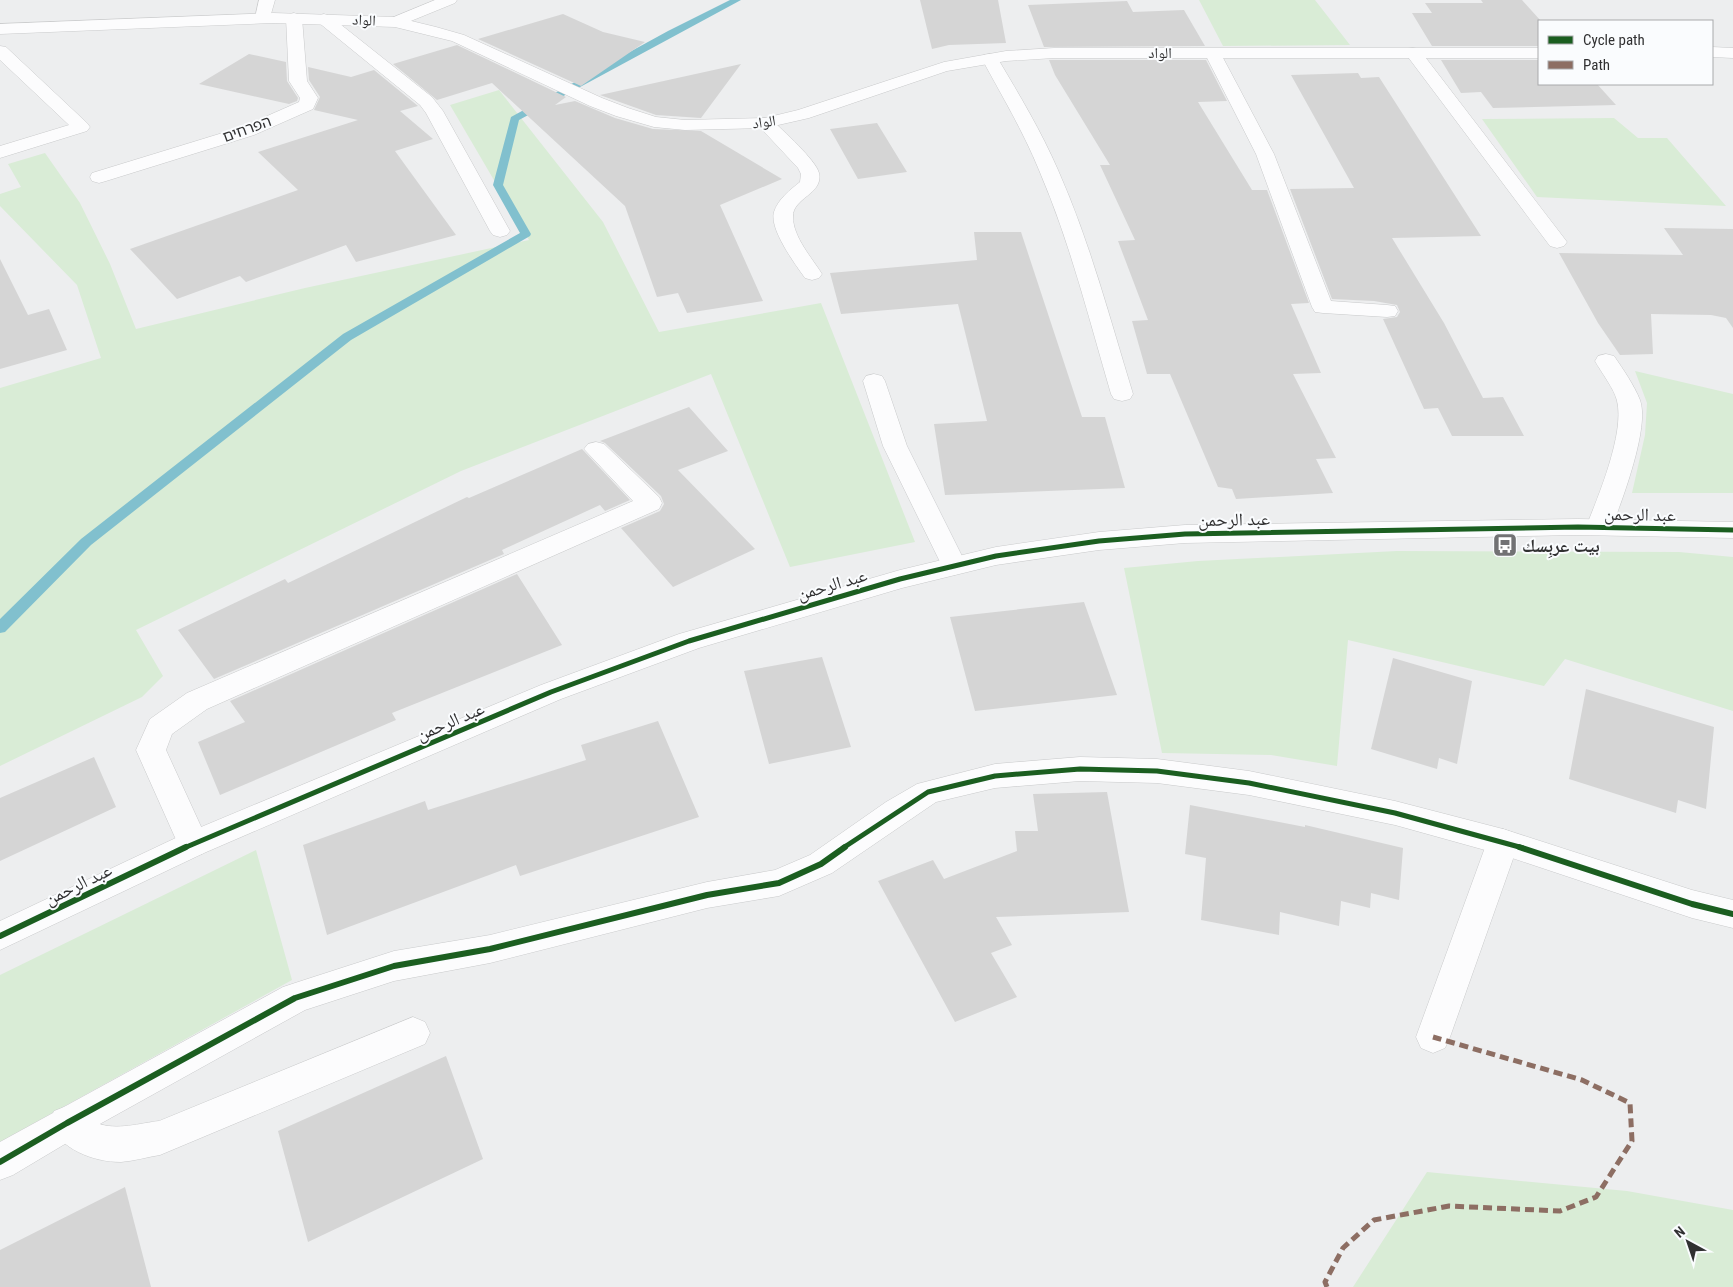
<svg xmlns="http://www.w3.org/2000/svg" width="1733" height="1287" font-family="'Roboto Condensed','Noto Naskh Arabic','Noto Sans Hebrew',sans-serif">
  <style>
    .green { fill: #d9ecd6 }
    .lines { fill: none; stroke-linecap: round; stroke-linejoin: round }
    .stream { fill: #81c0ce; fill-rule: evenodd }
    .building { fill: #d5d5d5 }
    .service-casing { stroke: #c9cacb; stroke-width: 1 }
    .minor-casing { stroke: #c9cacb; stroke-width: 1 }
    .tertiary-casing { stroke: #c9cacb; stroke-width: 1 }
    .service { fill: #fcfcfd; fill-rule: evenodd }
    .minor { fill: #fcfcfd; fill-rule: evenodd }
    .tertiary { fill: #fcfcfd; fill-rule: evenodd }
    .quiet { stroke: #8d6e63; stroke-width: 5; stroke-dasharray: 9 5; stroke-linecap: butt }
    .cycleway-far1-casing { stroke: #fafcfe; stroke-width: 8 }
    .cycleway-casing { stroke: #fafcfe; stroke-width: 9 }
    .cycleway-far1 { stroke: #1b5e20; stroke-width: 5 }
    .cycleway { stroke: #1b5e20; stroke-width: 6 }
    .labels { text-anchor: middle; dominant-baseline: central; stroke-width: 4; stroke-linejoin: round; paint-order: stroke }
    .far-street-label { font-size: 15px; fill: #303031; stroke: #fafcfe }
    .street-label { font-size: 18px; fill: #303031; stroke: #fafcfe }
    .poi-label { font-size: 18px; font-weight: bold; fill: #303031; stroke: #fafcfe; text-anchor: start }
  </style>
  <rect width="100%" height="100%" fill="#edeeef"/>
  <path class="green" d="M1199 0H1315L1350 45 1223 46Z
    M499 90 603 222 659 332 821 303 915 542 790 567 711 374 461 471 136 630 163 676 142 697 0 766V388L101 358 77 285 0 206V194L21 187 8 164 45 153 80 203 110 264 136 329 305 288 529 240 450 105Z
    M1614 118 1638 138H1667L1726 206 1537 197 1482 119Z
    M1635 371 1733 394V493H1632L1645 435 1647 403Z
    M1397 551 1679 552 1733 557V711L1565 659 1544 686 1348 640 1337 766 1271 755 1162 753 1124 568 1198 561Z
    M256 850 292 980 0 1142V975Z
    M1427 1172 1627 1191 1733 1210V1287H1353Z"/>
  <g class="lines">
    <path class="stream" d="M730 0H741L519 120 503 185 531 234 530 236 351 340 91 545 5 632 0 633V619L81 539 343 334 520 233 493 185 511 117 668 31Z"/>
  </g>
  <path class="building" d="M920 0H998L1006 43 949 45 932 49Z
    M1481 0H1522L1541 21H1539V46H1432L1412 13H1432L1425 3H1483Z
    M1127 1 1133 12 1184 10 1205 46 1044 47 1028 5Z
    M563 14 603 32 645 42 581 86 478 39Z
    M457 45 566 97 555 105 575 101 615 118 653 129 701 131 782 179 720 205 763 301 687 313 678 293 657 297 625 206 492 83 437 100 393 64Z
    M249 54 286 62 287 81 298 98 297 101 289 104 199 84Z
    M1049 60H1206L1227 101 1198 102 1252 190H1267L1309 303 1291 304 1321 373 1293 374 1336 458 1316 459 1333 493 1236 499 1232 489 1218 487 1170 374H1147L1132 321 1148 320 1118 241 1135 240 1100 165H1110L1055 75Z
    M1441 60H1539V84H1597L1616 105 1493 108 1481 92 1461 93Z
    M741 64 701 118 656 115 600 95Z
    M308 67 351 77 374 70 418 106 400 111 433 139 395 151 456 235 356 262 346 245 246 282 240 276 177 299 130 249 298 190 258 152 358 120 314 110 320 97 309 80Z
    M1358 73 1361 78 1379 77 1481 236 1392 238 1444 323 1483 398 1503 397 1524 436H1452L1438 408 1424 409 1383 319 1397 317 1400 312 1397 305 1374 301 1332 299 1290 189 1354 188 1291 75Z
    M877 123 907 172 858 179 830 129Z
    M1664 228 1733 229V328L1726 318 1711 315 1651 314 1653 354 1620 355 1598 323 1559 253 1683 255Z
    M974 232H1021L1082 417H1105L1125 488 945 495 934 424 987 421 958 304 841 314 830 273 977 260Z
    M0 259 28 315 49 309 67 350 0 369Z
    M689 407 728 451 678 470 755 549 673 587 621 528 660 511 664 504 661 496 605 443 600 441Z
    M582 449 630 500 605 511 600 505 502 550 504 554 214 679 178 630 285 579 288 583 467 497 469 498Z
    M517 574 562 645 392 713 396 720 220 795 198 742 245 722 230 701Z
    M1084 602 1117 695 975 711 950 617Z
    M822 657 851 747 769 764 744 671Z
    M1393 658 1472 681 1457 764 1439 758 1437 769 1371 749Z
    M1586 689 1714 727 1706 809 1678 800 1676 813 1569 779Z
    M658 721 699 817 520 876 516 865 327 935 303 845 425 801 428 810 586 760 581 745Z
    M94 757 116 807 0 861V798Z
    M1107 792 1129 912 996 917 1012 945 991 953 1017 997 955 1022 878 881 933 860 944 879 1017 851 1015 831H1038L1033 794Z
    M1190 805 1305 827V825L1403 848 1399 900 1371 893 1370 908 1341 901 1339 926 1280 912 1279 935 1201 920 1206 858 1185 854Z
    M446 1056 483 1159 308 1242 278 1131Z
    M125 1187 151 1287H0V1250Z"/>
  <g class="lines">
    <defs>
      <path id="service" d="M435 0H457L455 3 401 25H389L387 22 389 19Z
        M294 13 300 15 302 18 307 81 318 98 313 109 254 135 106 181 99 183 92 181 90 177 92 173 242 127 299 102 300 98 289 81 286 18 288 15Z
        M324 14 330 16 432 97 443 111 510 231 507 235 500 237 493 235 490 231 426 113 420 105 318 22 316 19 318 16Z
        M0 46 6 47 87 123 90 127 87 131 0 158V146L69 125 0 60Z
        M765 118 771 119C782 130 816 160 819 173 824 194 792 198 793 217 793 237 812 258 822 274L819 278 812 280 805 278C795 264 769 229 774 212 778 199 790 190 800 182L801 174 798 168 756 123 759 119Z
        M1606 354 1614 356C1623 369 1634 385 1640 400 1650 427 1622 500 1612 527L1608 533 1599 535 1590 533 1586 527C1598 497 1625 433 1617 401 1615 390 1601 372 1595 361L1598 356Z
        M874 374 882 376 885 381 907 446 967 566 963 572 954 575 945 572 883 446 863 381 866 376Z
        M596 442 604 444 659 497 662 503 659 509 207 709 172 734 166 750 209 844 204 853 193 857 182 853 136 750 150 719 187 693 633 501 584 449 588 444Z
        M1503 829 1514 833 1519 842 1450 1037 1445 1048 1433 1053 1421 1048 1416 1037 1487 842 1492 833Z
        M413 1017 425 1022 430 1033 425 1044 160 1155C147 1157 134 1161 121 1162 93 1162 60 1149 49 1123L54 1111 67 1106C79 1110 87 1119 97 1123 116 1131 141 1123 159 1121Z"/>
      <path id="minor" d="M259 0H275L269 21H257L255 18Z
        M1413 48 1419 49 1564 238 1567 242 1564 246 1557 248 1550 246 1405 53 1407 49Z
        M1213 49 1219 50 1221 54 1274 154 1331 301 1387 305 1395 306 1398 311 1395 316 1387 317 1323 313 1315 312 1312 307 1256 154 1205 54 1207 50Z
        M990 54 996 55 998 59C1020 96 1041 131 1058 170 1090 242 1110 319 1133 394L1130 399 1122 401 1114 399 1111 394C1089 319 1070 242 1039 170 1023 131 1002 96 982 59L984 55Z
        M1080 757 1157 759 1249 771 1395 801 1503 829 1692 890 1733 900V928L1692 918 1503 855 1395 825 1249 795 1157 783 1080 781 995 788 936 802 832 873 779 896 707 908 490 963 394 981 305 1010 80 1135 13 1175 0 1180V1142L283 987 295 983 394 951 490 935 707 882 775 870 810 855 886 802 917 784 995 764Z"/>
      <path id="tertiary" d="M273 13 395 17 436 27 464 35 602 98 628 108 656 117 685 120 765 118 798 110 944 62 1006 51 1054 48H1539V58H1054L1006 61 947 71 809 118 765 128 685 130 654 127 616 116 590 106 452 41 395 27 273 23 0 34V24Z
        M1712 47 1733 48V58L1712 57Z
        M1578 519 1733 522V538L1578 535 1185 543 1099 550 996 565 902 588 699 648 561 699 204 853 0 950V921L182 835 541 685 679 634 900 570 996 547 1099 532 1185 525Z"/>
    </defs>
    <use href="#service" class="service-casing"/>
    <use href="#minor" class="minor-casing"/>
    <use href="#tertiary" class="tertiary-casing"/>
    <use href="#service" class="service"/>
    <use href="#minor" class="minor"/>
    <use href="#tertiary" class="tertiary"/>
    <path class="quiet" d="M1327 1287 1325 1282 1343 1248 1374 1220 1449 1206 1560 1211 1596 1197 1632 1141 1630 1103 1582 1080 1433 1037"/>
    <defs>
      <path id="cycleway-far1" d="M184 848 551 692 689 641 900 579 996 556 1099 541 1185 534 1578 527 1733 530
        M843 848 928 792 995 776 1080 769 1157 771 1249 783 1395 813 1523 848"/>
      <path id="cycleway" d="M1519 847 1692 904 1733 914
        M0 936 186 847
        M0 1162 67 1123 295 998 394 966 490 949 707 895 779 883 821 864 845 847"/>
    </defs>
    <use href="#cycleway-far1" class="cycleway-far1-casing"/>
    <use href="#cycleway" class="cycleway-casing"/>
    <use href="#cycleway-far1" class="cycleway-far1"/>
    <use href="#cycleway" class="cycleway"/>
  </g>
  <defs>
    <symbol id="bus-square" viewBox="-11 -11 22 22"><rect x="-9" y="-9" width="18" height="18" rx="4" fill="#727274" stroke="#fafcfe"/><path d="M-5-6H5V4H4V6H2V4H-2V6H-4V4H-5ZM-3.5-4V0h7V-4ZM-3.5 1.2v1.5H-2V1.2ZM2 1.2v1.5H3.5V1.2Z" fill="#fff"/></symbol>
  </defs>
  <g fill-rule="evenodd">
    <use href="#bus-square" x="1491" y="531" width="28" height="28"/>
  </g>
  <g class="labels">
    <g class="far-street-label">
      <text transform="translate(364 20) rotate(3)">الواد</text>
      <text x="1160" y="53">الواد</text>
      <text transform="translate(764 122) rotate(-8)">الواد</text>
      <text transform="translate(247 129) rotate(-20)">הפרחים</text>
    </g>
    <g class="street-label">
      <text transform="translate(1640 514) rotate(1)">عبد الرحمن</text>
      <text transform="translate(1234 519) rotate(-1)">عبد الرحمن</text>
      <text transform="translate(832 584) rotate(-16)">عبد الرحمن</text>
      <text transform="translate(450 721) rotate(-23)">عبد الرحمن</text>
      <text transform="translate(78 884) rotate(-26)">عبد الرحمن</text>
    </g>
    <g class="poi-label">
      <text x="1522" y="545">بيت عربِسك</text>
    </g>
  </g>
  <rect x="1538" y="20" width="175" height="65" fill="#fafcfe" stroke="#a9aaac"/>
  <rect x="1548" y="36" width="25" height="8" fill="#1b5e20" stroke="#a9aaac"/>
  <text x="1583" y="45" font-size="15" fill="#303031">Cycle path</text>
  <rect x="1548" y="61" width="25" height="8" fill="#8d6e63" stroke="#a9aaac"/>
  <text x="1583" y="70" font-size="15" fill="#303031">Path</text>
  <g transform="translate(1688 1242) rotate(320)" stroke="#fafcfe" stroke-width="4" paint-order="stroke">
  <path d="M0-4L9 19L0 12L-9 19Z" fill="#303031"/>
  <text y="-8" font-size="14" font-weight="bold" text-anchor="middle" fill="#303031">N</text>
  </g>
</svg>
